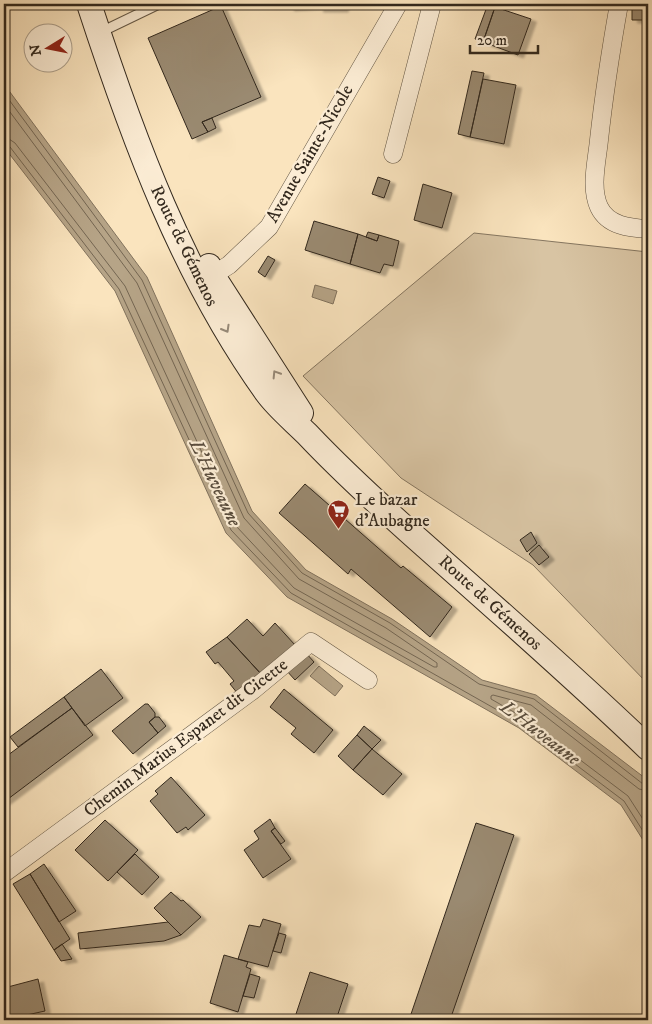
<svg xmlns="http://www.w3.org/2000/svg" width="652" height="1024" font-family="'IM FELL DW Pica',serif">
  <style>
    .green { fill: #d8c4a3; stroke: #857660 }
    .water { fill: #b6a487; stroke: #81725d }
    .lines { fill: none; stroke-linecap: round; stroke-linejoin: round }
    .shore { stroke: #746652; stroke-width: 1 }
    .building { fill: #9a8a71; stroke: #32281d; filter: url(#shadow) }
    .lane-casing { stroke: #645745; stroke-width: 11 }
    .street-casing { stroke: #645745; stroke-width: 19 }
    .secondary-casing { stroke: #32281d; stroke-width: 26 }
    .lane { stroke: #fcedd5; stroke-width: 9 }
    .street { stroke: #fcedd5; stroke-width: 18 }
    .secondary { stroke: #fcedd5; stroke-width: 24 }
    .oneway { stroke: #978a79 }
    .labels { text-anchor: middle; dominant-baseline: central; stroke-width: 4.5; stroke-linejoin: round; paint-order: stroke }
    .street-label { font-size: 18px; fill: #32281d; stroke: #fcedd5 }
    .poi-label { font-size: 18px; fill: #32281d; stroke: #fcedd5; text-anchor: start }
    .water-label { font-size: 19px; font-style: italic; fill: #5a4d3d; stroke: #fcedd5 }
  </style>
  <defs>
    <filter id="shadow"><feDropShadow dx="5.5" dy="3" stdDeviation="1" flood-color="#0004"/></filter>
  </defs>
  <rect width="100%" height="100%" fill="#fae4be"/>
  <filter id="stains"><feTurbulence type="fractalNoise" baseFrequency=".004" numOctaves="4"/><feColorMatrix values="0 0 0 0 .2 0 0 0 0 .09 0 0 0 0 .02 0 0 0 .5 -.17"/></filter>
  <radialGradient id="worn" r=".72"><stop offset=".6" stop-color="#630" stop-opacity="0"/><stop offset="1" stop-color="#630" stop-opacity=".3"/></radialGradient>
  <path class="green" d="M474 233 648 252V684L533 565 401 478 303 376Z"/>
  <path class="water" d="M4 84 147 277 252 511 306 570 392 619 482 680 536 695 645 778 648 783V848L621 805 519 728 287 597 226 533 115 291 4 147Z
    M315 285 337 291 333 304 312 297Z
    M319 666 343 686 335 696 310 676Z"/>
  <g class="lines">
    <path class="shore" d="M4 93 142 280 248 513 302 573 390 623 479 684 534 699 643 784 648 785
      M4 104 137 283 244 518 299 579 386 628 437 663V667H434L294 588 236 526 125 286 15 143 9 139 4 138
      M4 145 10 147 119 289 231 530 291 593 522 724 624 801 648 839
      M648 791 639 789 531 705 493 695 491 696V699L526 719 628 796 648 827"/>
  </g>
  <path class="building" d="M289 4H318V6L289 8Z
    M318 4H343V9H318Z
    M488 4 495 7 483 42 475 39Z
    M632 4H648V20H632Z
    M221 6 261 97 202 122 208 132 192 139 148 38Z
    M495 7 531 19 518 55 483 42Z
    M472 71 484 73 470 137 458 134Z
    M483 79 516 85 504 144 470 137Z
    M212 118 216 128 208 132 202 122Z
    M378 177 390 181 384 198 372 194Z
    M423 184 452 193 442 228 414 220Z
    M314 221 358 234 350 264 305 250Z
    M368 232 379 235 377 241 366 237Z
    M358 234 377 241 379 235 399 241 393 266 384 264 380 273 350 264Z
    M268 256 275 260 265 277 258 272Z
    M305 484 401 568 403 566 452 607 430 637 351 569 348 574 279 513Z
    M531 532 537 543 527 552 520 540Z
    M539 545 549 557 539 565 529 554Z
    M247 619 263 636 275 623 295 645 262 675 227 637Z
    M227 637 262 675 238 694 230 684 234 681 218 662 215 664 206 652Z
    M306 653 314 662 295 680 286 670Z
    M101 669 123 698 85 726 64 697Z
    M284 689 333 730 314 753 291 734 296 728 270 707Z
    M64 697 72 708 18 747 10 737Z
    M145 704H148L155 713V717L149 722 158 733 133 754 112 731Z
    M72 708 93 735 4 802V758Z
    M155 717H159L166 726 158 733 149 722Z
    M364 726 381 740 372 749 357 735Z
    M357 735 372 749 353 770 338 756Z
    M372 749 402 774 383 795 353 770Z
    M171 777 205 815 188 830 186 827 177 833 150 801 158 794 155 791Z
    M270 819 275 828 271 831 291 859 263 878 244 850 259 839 254 831Z
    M105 820 138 850 108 881 75 850Z
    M476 823 514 835 450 1020H409Z
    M275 828 285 841 281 844 271 831Z
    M135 854 159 877 142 895 117 872Z
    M44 864 76 911 59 922 30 874Z
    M30 874 70 939 54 950 13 884Z
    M171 892 181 901 183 900 201 917 181 935 154 908Z
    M263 919 281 924 268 967 238 959 249 925 260 927Z
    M168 922 181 935 164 941 80 949 78 933Z
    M279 933 286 935 281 953 273 951Z
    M62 944 72 959 61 961 54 950Z
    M224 955 248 962 246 967 251 969 238 1012 210 1003Z
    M310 972 348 984 336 1020H294Z
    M250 974 260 977 254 998 243 996Z
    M38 979 45 1011 4 1020V988Z"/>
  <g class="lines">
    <defs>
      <path id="lane" d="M103 31 159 4"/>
      <path id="street" d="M619 4C611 49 604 94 599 140 597 161 590 187 599 207 608 226 630 228 648 229
        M393 154 432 4
        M207 283 215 279 221 270 229 265 269 227 398 4
        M4 873 253 690 311 642 368 680"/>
      <path id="secondary" d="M89 4C133 139 183 276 267 393 278 408 294 421 307 434 341 470 377 503 414 536 493 606 572 675 648 748
        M209 266 215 279 301 413"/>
    </defs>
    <use href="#lane" class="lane-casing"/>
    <use href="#street" class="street-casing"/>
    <use href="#secondary" class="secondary-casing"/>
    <use href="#lane" class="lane"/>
    <use href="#street" class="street"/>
    <use href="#secondary" class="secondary"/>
  </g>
  <defs><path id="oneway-chevron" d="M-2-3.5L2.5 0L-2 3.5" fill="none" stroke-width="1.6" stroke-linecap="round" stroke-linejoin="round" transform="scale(1.25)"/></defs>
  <g class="oneway">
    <use href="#oneway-chevron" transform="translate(226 329) rotate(60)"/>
    <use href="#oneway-chevron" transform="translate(276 374) rotate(-122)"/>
  </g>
  <defs>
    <symbol id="supermarket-pin" viewBox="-11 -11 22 30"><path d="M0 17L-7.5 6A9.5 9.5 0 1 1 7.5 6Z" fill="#8f2418" stroke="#fcedd5"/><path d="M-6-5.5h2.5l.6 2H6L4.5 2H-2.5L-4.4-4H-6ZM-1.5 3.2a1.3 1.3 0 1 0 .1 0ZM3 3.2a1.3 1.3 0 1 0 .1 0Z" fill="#fff"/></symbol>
  </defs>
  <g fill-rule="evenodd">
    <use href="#supermarket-pin" x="326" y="498" width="25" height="34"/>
  </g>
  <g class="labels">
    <g class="street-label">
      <text transform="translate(310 154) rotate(-60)">Avenue Sainte-Nicole</text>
      <text transform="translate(184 246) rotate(64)">Route de Gémenos</text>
      <text transform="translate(490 603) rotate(42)">Route de Gémenos</text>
      <text transform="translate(186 738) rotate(-37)">Chemin Marius Espanet dit Cicette</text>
    </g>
    <g class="poi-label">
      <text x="355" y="500">Le bazar<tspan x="355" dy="21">d'Aubagne</tspan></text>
    </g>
    <g class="water-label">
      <text transform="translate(215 483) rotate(64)">L'Huveaune</text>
      <text transform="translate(540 733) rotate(37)">L'Huveaune</text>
    </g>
  </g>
  <rect width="652" height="1024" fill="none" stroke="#fae4be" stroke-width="20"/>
  <rect x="5" y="5" width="642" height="1014" fill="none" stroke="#32281d" stroke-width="2.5"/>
  <rect x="10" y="10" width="632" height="1004" fill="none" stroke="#32281d"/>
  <g transform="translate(48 48) rotate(260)"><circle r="24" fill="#fcedd5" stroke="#ab9e8b"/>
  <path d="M0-4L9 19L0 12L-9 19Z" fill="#8f2418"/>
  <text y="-8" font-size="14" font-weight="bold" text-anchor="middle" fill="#32281d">N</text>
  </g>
  <path d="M470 45v8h68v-8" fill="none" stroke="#32281d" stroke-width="2.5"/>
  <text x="477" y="45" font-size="15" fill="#32281d" stroke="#fcedd5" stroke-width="4" paint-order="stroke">20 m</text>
  <rect width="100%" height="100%" filter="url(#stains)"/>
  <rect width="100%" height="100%" fill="url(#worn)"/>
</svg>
